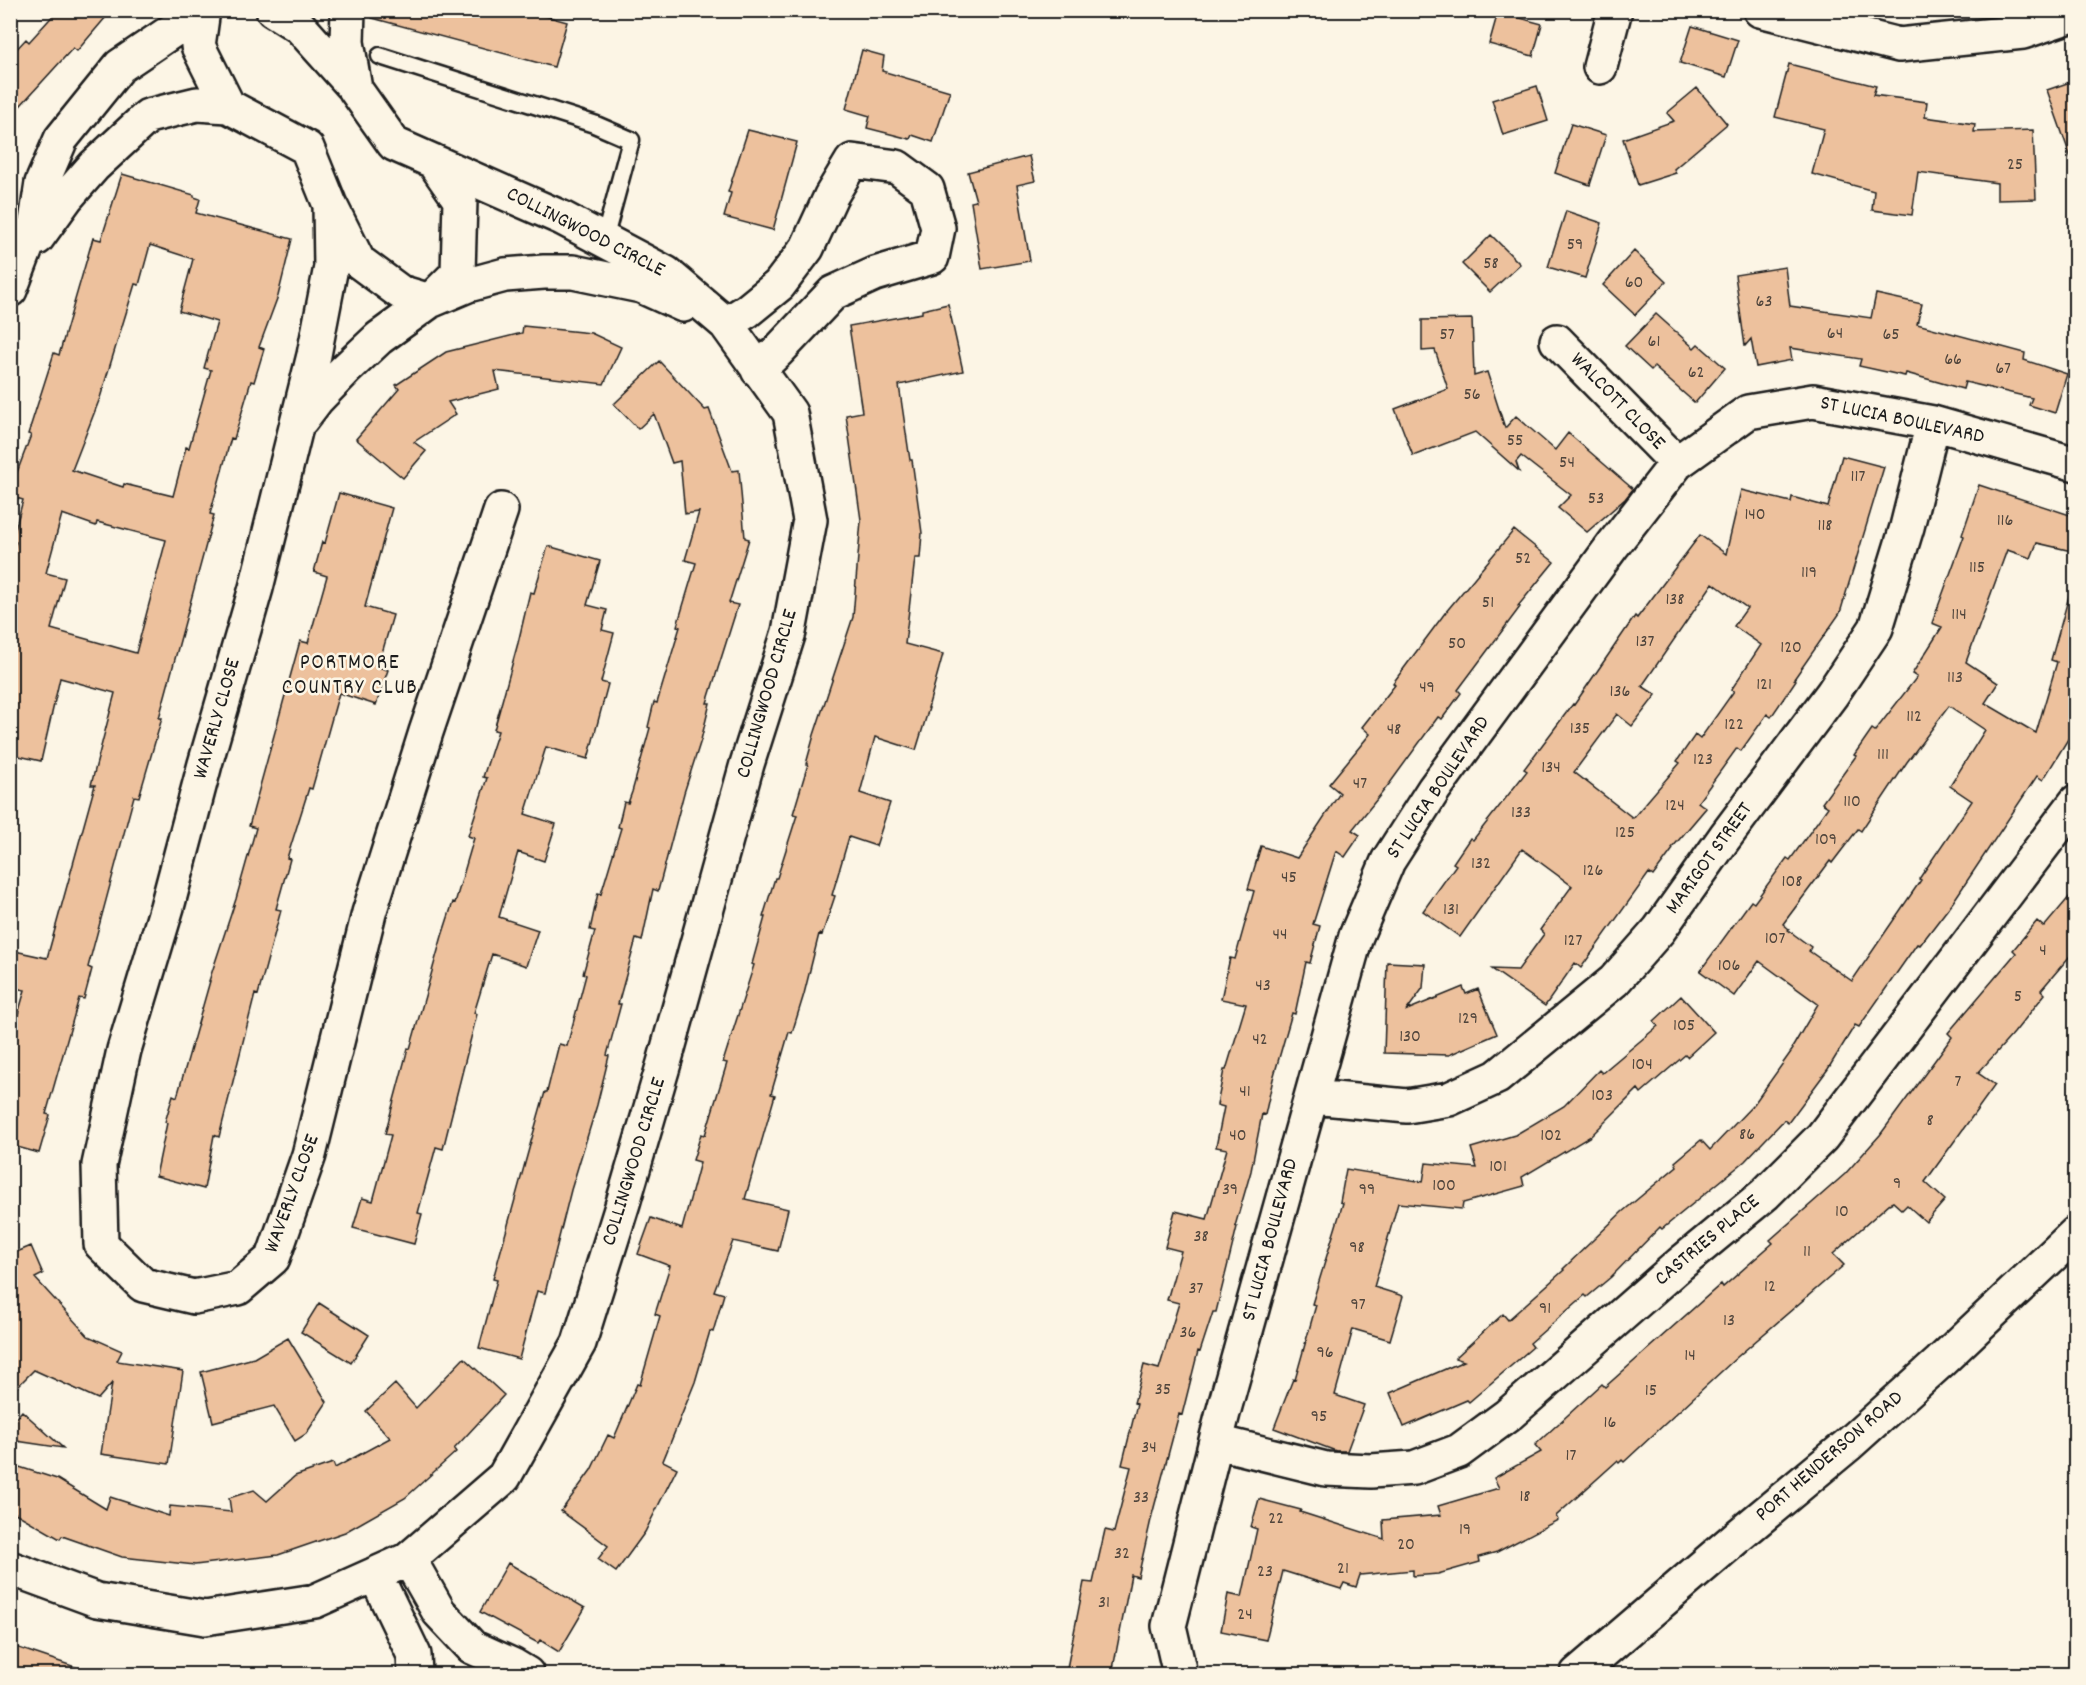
<svg xmlns="http://www.w3.org/2000/svg" width="2086" height="1685" font-family="Dekko,sans-serif">
  <style>
    .building { fill: #edc19d; stroke: #1c1c1c; stroke-width: 1.5; fill-rule: evenodd }
    .lines { fill: none; stroke-linecap: round; stroke-linejoin: round }
    .lane-casing { stroke: #1c1c1c; stroke-width: 21 }
    .street-casing { stroke: #1c1c1c; stroke-width: 38 }
    .secondary-casing { stroke: #1c1c1c; stroke-width: 38 }
    .lane { stroke: #fcf5e5; stroke-width: 16 }
    .street { stroke: #fcf5e5; stroke-width: 33 }
    .secondary { stroke: #fcf5e5; stroke-width: 33 }
    .labels { text-anchor: middle; dominant-baseline: central; stroke-width: 5; stroke-linejoin: round; paint-order: stroke }
    .number-label { font-size: 18px; fill: #50453c }
    .street-label { font-size: 21px; fill: #1c1c1c; stroke: #fcf5e5 }
    .neighbourhood-label { font-size: 22px; letter-spacing: 1.5px; fill: #1c1c1c; stroke: #fcf5e5 }
  </style>
  <rect width="100%" height="100%" fill="#fcf5e5"/>
  <filter id="ink" filterUnits="userSpaceOnUse"><feTurbulence type="fractalNoise" baseFrequency=".0167" numOctaves="2"/><feDisplacementMap in="SourceGraphic" scale="12" xChannelSelector="R" yChannelSelector="G"/><feConvolveMatrix kernelMatrix="1 2 1 2 8 2 1 2 1" color-interpolation-filters="sRGB"/></filter>
  <g filter="url(#ink)">
    <path class="building" d="M58 10H112L77 51 73 48 10 117V56L26 39 29 42Z
      M373 10H524L567 22 554 67 372 18Z
      M1498 12 1542 24 1533 56 1489 44Z
      M1692 26 1738 40 1726 77 1680 63Z
      M862 50 884 56 882 71 950 91 933 142 912 135 910 139 867 128 870 116 846 109Z
      M1789 64 1876 86 1873 95 1927 102 1925 117 1975 124 1974 132 2033 130 2036 199 1997 200V183L1918 172 1912 215 1872 210 1874 191 1812 174 1824 129 1775 117Z
      M2076 80V160L2072 161 2047 90Z
      M1537 86 1548 121 1503 135 1492 100Z
      M1697 88 1727 124 1674 169 1676 173 1638 185 1623 139 1674 121 1667 113Z
      M1571 124 1606 135 1590 185 1555 173Z
      M748 130 797 142 773 230 724 217 731 193 728 192Z
      M1029 156 1035 181 1017 185 1030 261 982 269 971 202 976 201 968 172Z
      M122 174 194 195V197L200 199 196 213 292 239 278 296 259 347 264 349 254 382 251 381 234 439 231 438 210 514 214 515 159 718H162L139 797 134 796 88 967 92 969 84 999 79 998 46 1114 50 1115 39 1153 10 1145V1042L25 990 10 987V950L47 958 95 785H91L115 693 60 678 41 761 10 754V565L16 542 12 541 23 500 10 496V491L31 435 28 434 54 353 59 355 93 238 101 240ZM150 245 193 259 179 311 217 322 204 368 211 370 189 448 186 447 173 496 124 484 123 487 72 470 100 398 135 284 139 285ZM62 514 96 526 97 522 166 540 136 653 51 629 65 578 46 573Z
      M1566 211 1602 223 1585 278 1548 267Z
      M1491 235 1520 264 1490 292 1462 264Z
      M1634 251 1666 282 1635 315 1603 285Z
      M1785 267 1790 306 1871 318 1876 294 1922 304 1917 324 2025 353 2024 360 2067 374 2055 413 2029 405 2032 398 1965 382 1963 389 1906 373 1905 376 1859 366 1861 359 1790 348 1792 360 1756 367 1751 339 1745 346 1735 275Z
      M948 304 963 371 899 385 910 460H912L922 533 920 558H915L905 644 943 654 928 708H929L916 750 875 737 860 793 890 803 876 846 849 837 832 895 835 896 822 935 819 934 804 994 792 1033 789 1032 771 1094 775 1095 745 1199 788 1209 778 1251 733 1241 714 1291 724 1294 713 1332 710 1331 695 1382 663 1461 677 1468 645 1532 616 1572 598 1559 608 1546 561 1511 591 1470 608 1435 614 1438 637 1384 640 1385 660 1316 655 1314 670 1266 638 1254 651 1218 682 1229 700 1162 693 1160 701 1134 705 1135 727 1063 723 1062 754 965 752 964 765 917H763L775 878H777L797 815 793 814 808 764H806L814 735 853 617 861 520 846 415 862 412 849 326 922 313V310Z
      M1656 314 1694 348 1698 344 1725 368 1695 403 1654 367 1651 370 1625 346Z
      M1472 319 1474 376 1487 372 1505 428 1516 416 1555 450 1568 433 1633 489 1625 499 1587 532 1558 508 1571 495 1521 456 1516 462 1519 471 1475 432 1413 456 1395 409 1448 389 1435 350 1422 351V320Z
      M523 326 591 333 621 347 604 384 495 371 499 389 448 402 456 414 414 442 426 451 403 478 356 439 399 389 396 385 446 352 522 333Z
      M659 361 705 410 709 409 732 471 739 470 745 538 749 539 729 603 738 605 707 703H710L701 740 684 793 658 891 653 889 642 941 636 939 618 1004H621L607 1055 609 1056 597 1105 571 1190 545 1293 537 1291 519 1359 479 1348 497 1280 493 1279 530 1145 545 1092H547L559 1044 567 1046 586 975 583 974 595 931 590 930 598 893 601 894 621 828 618 827 624 802 628 803 632 792 650 728 648 727 654 702 657 703 680 627 677 626 696 563 685 560 699 512 685 514 680 461 672 463 654 414 638 429 614 404Z
      M1842 456 1884 467 1840 613 1794 679 1796 680 1771 717 1767 714 1741 751 1737 748 1698 802 1706 808 1672 848 1673 849 1653 876 1649 873 1581 968 1575 963 1545 1006 1492 969 1518 970 1544 934 1540 930 1572 886 1522 849 1460 937 1423 911 1456 865 1453 863 1470 838 1473 840 1527 771 1524 769 1573 704 1574 705 1635 616 1637 618 1700 535 1726 554 1741 490 1791 502 1792 497 1828 507ZM1713 583 1747 608 1734 626 1761 645 1731 690 1734 691 1700 739 1695 735 1677 761 1680 763 1633 818 1574 772 1617 714 1632 726 1656 695 1642 686Z
      M1979 485 2076 517V552L2037 543 2031 558 2007 550 1966 662 1998 683 1985 703 2036 733 2057 662 2051 660 2069 596 2076 597V726L2043 780 2037 776 1953 902 1920 945 1917 944 1859 1027 1855 1025 1828 1069 1788 1123 1784 1120 1745 1161 1662 1229 1660 1227 1611 1277 1587 1297 1585 1295 1530 1343 1533 1347 1469 1402 1467 1400 1404 1427 1390 1393 1464 1361 1455 1358 1503 1314 1508 1320 1564 1270 1563 1269 1622 1212 1677 1166 1675 1162 1701 1140 1710 1150 1754 1104 1793 1049 1792 1048 1818 1004 1759 961 1734 996 1700 971 1751 901 1754 903 1787 858 1790 860 1828 807 1822 803 1856 756 1854 755 1872 729 1875 731 1917 677 1912 674 1942 627 1932 623 1964 536 1962 535ZM1949 706 1985 730 1950 786 1972 801 1919 879 1921 880 1852 981 1809 951 1811 947 1788 930 1789 929 1783 924 1830 861 1832 863 1858 829 1861 831 1907 762Z
      M339 493 392 508 365 607 393 615 378 667 388 670 376 705 339 693 312 789 309 788 287 858 290 859 276 909 281 910 258 995 255 994 219 1137 214 1135 204 1189 156 1176 167 1123 165 1122 173 1095 177 1097 210 981H209L236 899 256 828 249 826 300 641 308 643 327 576 314 572 322 542 325 543Z
      M1514 530 1554 562 1518 606 1520 607 1458 690 1461 693 1442 719 1438 717 1390 783 1352 830 1360 835 1345 857 1336 851 1313 924 1320 926 1310 963 1306 962 1295 1014 1292 1013 1273 1079 1265 1115 1262 1114 1251 1171 1235 1226 1237 1227 1216 1312H1213L1200 1352 1198 1351 1182 1415 1179 1414 1152 1515 1138 1577 1131 1575 1112 1674H1097L1067 1668 1084 1582 1093 1583 1105 1530 1114 1532 1131 1467 1122 1465 1137 1404 1134 1403 1144 1365 1159 1369 1179 1303 1167 1300 1181 1251 1165 1247 1175 1211 1207 1219 1227 1149 1216 1147 1224 1107 1217 1105 1224 1070H1226L1246 1004 1221 999 1230 958 1235 959 1254 891 1248 889 1261 846 1297 858 1340 793 1329 784 1370 734 1362 727 1395 685 1393 683 1445 613Z
      M548 546 600 561 587 605 607 610 602 630 614 633 601 682 608 684 588 759 546 747 525 814 556 824 544 861 518 852 499 917 538 930 526 966 492 954 474 1013 477 1014 443 1149 436 1147 418 1213 422 1214 414 1244 353 1228 362 1198 373 1201 391 1135 385 1134 408 1048 410 1049 442 936 453 902 455 903 474 838 468 836 487 778 483 777 498 731 494 730 518 643 530 592 534 593Z
      M2076 889V949L2041 990 2045 994 2014 1033 1978 1073 1995 1085 1925 1182 1945 1200 1926 1222 1907 1205 1902 1210 1893 1202 1889 1204 1833 1254 1844 1265 1736 1358 1624 1462 1622 1460 1619 1463 1617 1461 1556 1516 1558 1520 1497 1552 1479 1557 1480 1562 1438 1574 1413 1576V1570L1360 1575 1356 1587 1344 1583 1341 1589 1283 1571 1266 1640 1221 1631 1228 1594 1242 1597 1257 1529 1251 1527 1259 1499 1301 1510 1300 1512 1384 1539 1383 1520 1441 1515 1438 1506 1499 1488 1494 1478 1541 1452 1535 1445 1602 1384 1605 1387 1721 1284 1723 1287 1773 1243 1770 1240 1845 1174 1880 1135 1952 1037 1948 1033 2016 953 2013 950 2037 921 2044 927Z
      M1387 962 1425 964 1423 988 1407 1010 1463 987 1466 994 1478 989 1497 1034 1449 1055 1384 1053Z
      M1681 996 1714 1032 1687 1057 1685 1055 1641 1093 1638 1089 1591 1136 1522 1177 1524 1186 1463 1203 1462 1209 1398 1203 1374 1287 1403 1296 1390 1340 1353 1329 1335 1395 1364 1405 1347 1451H1336L1274 1428 1293 1379 1295 1380 1316 1305 1312 1304 1343 1203 1340 1202 1346 1169 1423 1182 1426 1163 1477 1168 1471 1148 1515 1135 1564 1106 1599 1070 1602 1073 1658 1026 1654 1021Z
      M31 1246 43 1274 35 1278 88 1336 122 1351 117 1361 183 1371 169 1464 101 1454 112 1383 98 1399 34 1370 10 1394V1252L12 1254Z
      M319 1303 369 1335 351 1363 301 1332Z
      M288 1338 327 1402 306 1434 295 1441 274 1406 213 1422 201 1372 254 1358Z
      M464 1358 504 1395 454 1449 456 1452 405 1498 345 1532 278 1555 195 1565 122 1557 62 1536 60 1539 10 1510V1464L57 1479 106 1509 110 1497 169 1516 170 1506 231 1512 229 1498 254 1490 267 1501 295 1476 333 1463 335 1468 390 1438 366 1411 395 1384 416 1408Z
      M22 1411 63 1448 10 1440V1424Z
      M508 1563 585 1608 559 1652 540 1640 538 1643 480 1612Z
      M10 1645 87 1671 86 1674H10Z"/>
    <g class="lines">
      <defs>
        <path id="lane" d="M380 56 594 124 631 140 604 240"/>
        <path id="street" d="M203 10 198 46 228 106 307 148 330 205 358 261 400 292 430 301 468 285 505 275 544 272H573L641 286 683 305
          M273 10 300 27 354 87
          M1760 10 1899 45 2023 32 2076 14
          M1600 67 1615 10
          M330 205 331 267 314 355 256 588 205 764 167 907 124 1050 99 1165 101 1244 143 1285 194 1297 238 1288 273 1258 309 1155 369 913 426 732 501 510
          M37 238 66 198 94 166 148 116 197 104 228 106
          M10 290 36 222 42 183 61 139 120 66 203 10
          M726 324 747 311 779 285 807 248 831 196 852 161 897 167 927 189 938 228 932 257 875 274 833 293 779 350 758 370
          M1557 341 1677 463
          M301 420 317 399 345 370 379 338 430 301 458 273 460 200 433 161
          M1313 1097 1407 1106 1449 1099 1497 1077 1614 981 1659 930 1725 837 1832 694 1876 628 1907 527 1933 423
          M1217 1442 1326 1469 1371 1471 1414 1468 1459 1451 1508 1415 1680 1264 1765 1194 1822 1137 2076 802
          M409 1559 439 1612 472 1647 512 1665 527 1674
          M10 1568 97 1600 205 1618 315 1601 409 1559 504 1477 579 1343 623 1203 664 1063 747 764 789 632 810 520 790 413 726 324 666 273 562 218 394 144 355 89 347 42 348 10
          M375 1574 414 1655 415 1674
          M1180 1674 1169 1626 1223 1413 1356 936 1388 861 1434 789 1613 545 1677 463 1748 412 1813 401 1933 423 2076 464"/>
        <path id="secondary" d="M1577 1674 1737 1537 1849 1444 1940 1362 2076 1233"/>
      </defs>
      <use href="#lane" class="lane-casing"/>
      <use href="#street" class="street-casing"/>
      <use href="#secondary" class="secondary-casing"/>
      <use href="#lane" class="lane"/>
      <use href="#street" class="street"/>
      <use href="#secondary" class="secondary"/>
    </g>
  </g>
  <g class="labels">
    <g class="number-label">
      <text x="2015" y="165">25</text>
      <text x="1575" y="245">59</text>
      <text x="1491" y="264">58</text>
      <text x="1634" y="283">60</text>
      <text x="1764" y="302">63</text>
      <text x="1835" y="334">64</text>
      <text x="1447" y="335">57</text>
      <text x="1891" y="335">65</text>
      <text x="1654" y="342">61</text>
      <text x="1953" y="360">66</text>
      <text x="2003" y="369">67</text>
      <text x="1696" y="373">62</text>
      <text x="1472" y="395">56</text>
      <text x="1515" y="441">55</text>
      <text x="1567" y="463">54</text>
      <text x="1858" y="477">117</text>
      <text x="1596" y="499">53</text>
      <text x="1755" y="515">140</text>
      <text x="2005" y="521">116</text>
      <text x="1825" y="526">118</text>
      <text x="1523" y="559">52</text>
      <text x="1977" y="568">115</text>
      <text x="1809" y="573">119</text>
      <text x="1675" y="600">138</text>
      <text x="1488" y="603">51</text>
      <text x="1959" y="615">114</text>
      <text x="1645" y="642">137</text>
      <text x="1457" y="644">50</text>
      <text x="1791" y="648">120</text>
      <text x="1955" y="678">113</text>
      <text x="1764" y="685">121</text>
      <text x="1427" y="688">49</text>
      <text x="1620" y="692">136</text>
      <text x="1914" y="717">112</text>
      <text x="1734" y="725">122</text>
      <text x="1580" y="729">135</text>
      <text x="1394" y="730">48</text>
      <text x="1883" y="755">111</text>
      <text x="1703" y="760">123</text>
      <text x="1551" y="768">134</text>
      <text x="1360" y="784">47</text>
      <text x="1852" y="802">110</text>
      <text x="1675" y="806">124</text>
      <text x="1521" y="813">133</text>
      <text x="1625" y="833">125</text>
      <text x="1826" y="840">109</text>
      <text x="1481" y="864">132</text>
      <text x="1593" y="871">126</text>
      <text x="1289" y="878">45</text>
      <text x="1792" y="882">108</text>
      <text x="1451" y="910">131</text>
      <text x="1280" y="935">44</text>
      <text x="1775" y="939">107</text>
      <text x="1573" y="941">127</text>
      <text x="2043" y="951">4</text>
      <text x="1729" y="966">106</text>
      <text x="1263" y="986">43</text>
      <text x="2018" y="997">5</text>
      <text x="1468" y="1019">129</text>
      <text x="1684" y="1026">105</text>
      <text x="1410" y="1037">130</text>
      <text x="1260" y="1040">42</text>
      <text x="1642" y="1065">104</text>
      <text x="1958" y="1082">7</text>
      <text x="1245" y="1092">41</text>
      <text x="1602" y="1096">103</text>
      <text x="1930" y="1121">8</text>
      <text x="1747" y="1135">86</text>
      <text x="1238" y="1136">40</text>
      <text x="1551" y="1136">102</text>
      <text x="1498" y="1167">101</text>
      <text x="1897" y="1184">9</text>
      <text x="1444" y="1186">100</text>
      <text x="1230" y="1190">39</text>
      <text x="1367" y="1190">99</text>
      <text x="1842" y="1212">10</text>
      <text x="1201" y="1237">38</text>
      <text x="1357" y="1248">98</text>
      <text x="1807" y="1252">11</text>
      <text x="1770" y="1287">12</text>
      <text x="1196" y="1289">37</text>
      <text x="1358" y="1305">97</text>
      <text x="1545" y="1309">91</text>
      <text x="1729" y="1321">13</text>
      <text x="1188" y="1333">36</text>
      <text x="1325" y="1353">96</text>
      <text x="1690" y="1356">14</text>
      <text x="1163" y="1390">35</text>
      <text x="1651" y="1391">15</text>
      <text x="1319" y="1417">95</text>
      <text x="1610" y="1423">16</text>
      <text x="1149" y="1448">34</text>
      <text x="1571" y="1456">17</text>
      <text x="1525" y="1497">18</text>
      <text x="1141" y="1498">33</text>
      <text x="1276" y="1519">22</text>
      <text x="1465" y="1530">19</text>
      <text x="1406" y="1545">20</text>
      <text x="1122" y="1554">32</text>
      <text x="1343" y="1569">21</text>
      <text x="1265" y="1572">23</text>
      <text x="1104" y="1603">31</text>
      <text x="1245" y="1615">24</text>
    </g>
    <g class="street-label">
      <text transform="translate(585 233) rotate(27)">COLLINGWOOD CIRCLE</text>
      <text transform="translate(1617 402) rotate(46)">WALCOTT CLOSE</text>
      <text transform="translate(1902 421) rotate(12)">ST LUCIA BOULEVARD</text>
      <text transform="translate(768 694) rotate(-74)">COLLINGWOOD CIRCLE</text>
      <text transform="translate(218 719) rotate(-74)">WAVERLY CLOSE</text>
      <text transform="translate(1439 788) rotate(-56)">ST LUCIA BOULEVARD</text>
      <text transform="translate(1710 859) rotate(-54)">MARIGOT STREET</text>
      <text transform="translate(635 1162) rotate(-73)">COLLINGWOOD CIRCLE</text>
      <text transform="translate(293 1194) rotate(-70)">WAVERLY CLOSE</text>
      <text transform="translate(1271 1240) rotate(-75)">ST LUCIA BOULEVARD</text>
      <text transform="translate(1708 1241) rotate(-40)">CASTRIES PLACE</text>
      <text transform="translate(1830 1457) rotate(-41)">PORT HENDERSON ROAD</text>
    </g>
    <g class="neighbourhood-label">
      <text x="350" y="663">PORTMORE<tspan x="350" dy="25">COUNTRY CLUB</tspan></text>
    </g>
  </g>
  <rect width="2086" height="1685" fill="none" stroke="#fcf5e5" stroke-width="36"/>
  <rect x="18" y="18" width="2050" height="1649" fill="none" stroke="#1c1c1c" stroke-width="2" filter="url(#ink)"/>
</svg>
